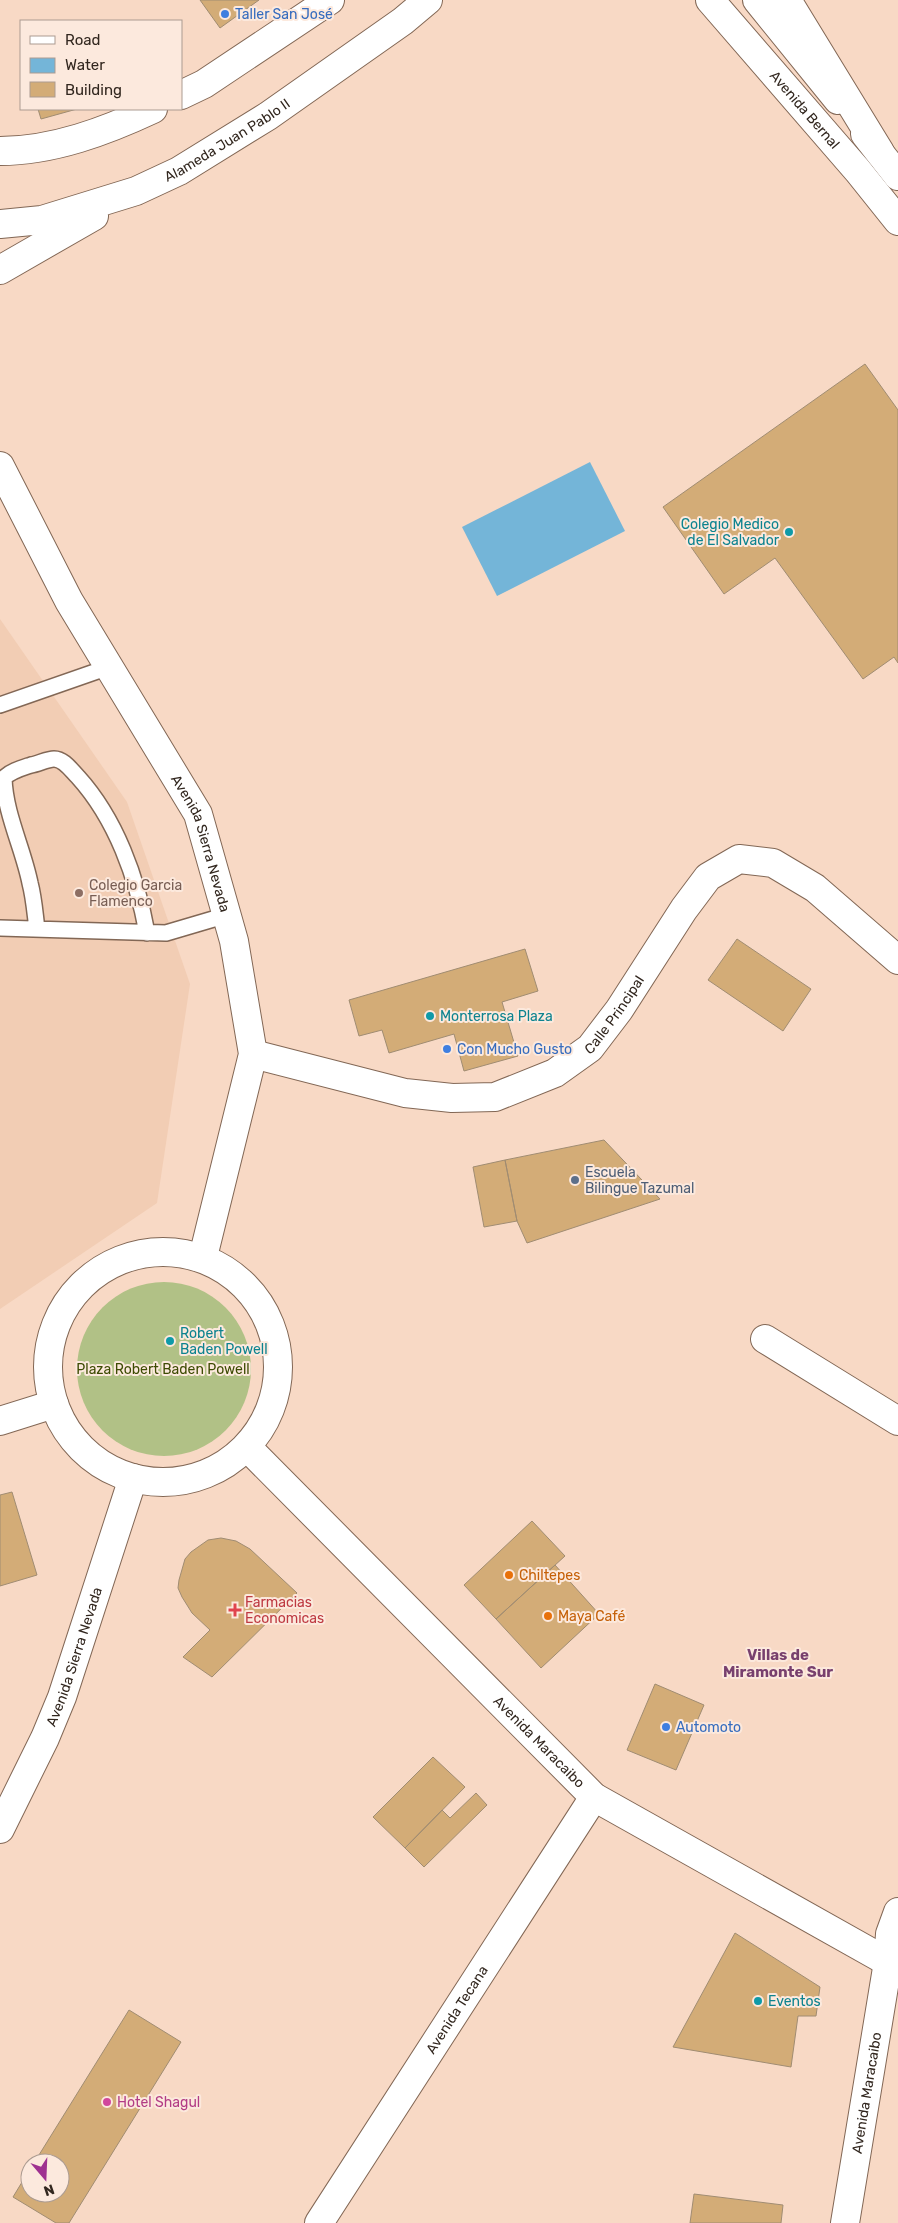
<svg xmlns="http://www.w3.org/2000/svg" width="898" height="2223" font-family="Rubik,sans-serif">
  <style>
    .built { fill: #f2cdb4 }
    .green { fill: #b1c186 }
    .water { fill: #74b5d8 }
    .building { fill: #d3ac77; stroke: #a08c72 }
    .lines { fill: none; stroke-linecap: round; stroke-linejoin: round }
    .service-casing { stroke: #826755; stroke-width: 18 }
    .minor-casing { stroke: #826755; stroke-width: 30 }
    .tertiary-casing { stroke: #826755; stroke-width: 30 }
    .secondary-casing { stroke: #826755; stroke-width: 30 }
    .primary-casing { stroke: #826755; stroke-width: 30 }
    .service { stroke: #fff; stroke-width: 15 }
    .minor { stroke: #fff; stroke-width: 28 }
    .tertiary { stroke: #fff; stroke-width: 28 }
    .secondary { stroke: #fff; stroke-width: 28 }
    .primary { stroke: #fff; stroke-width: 28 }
    .shop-dot { fill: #3f7fe0; stroke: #fce9dd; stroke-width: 2 }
    .culture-dot { fill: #0f9aa8; stroke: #fce9dd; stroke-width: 2 }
    .education-dot { fill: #8d6e63; stroke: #fce9dd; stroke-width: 2 }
    .service-dot { fill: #5c6f8a; stroke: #fce9dd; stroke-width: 2 }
    .food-dot { fill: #e8710a; stroke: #fce9dd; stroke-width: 2 }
    .health-dot { fill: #e0444e; stroke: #fce9dd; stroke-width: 2 }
    .hotel-dot { fill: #d1479c; stroke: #fce9dd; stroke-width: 2 }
    .labels { text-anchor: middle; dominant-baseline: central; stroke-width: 4; stroke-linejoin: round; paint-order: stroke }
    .shop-label { font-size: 14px; fill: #366cbe; stroke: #fce9dd; text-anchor: start }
    .street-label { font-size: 14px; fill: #32271f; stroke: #fce9dd }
    .culture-label { font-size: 14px; fill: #0d838f; stroke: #fce9dd; text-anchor: start }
    .education-label { font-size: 14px; fill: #785e54; stroke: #fce9dd; text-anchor: start }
    .service-label { font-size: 14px; fill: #4e5e75; stroke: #fce9dd; text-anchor: start }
    .park-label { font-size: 14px; fill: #3d4b03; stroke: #fce9dd }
    .food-label { font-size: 14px; fill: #c56008; stroke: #fce9dd; text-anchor: start }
    .health-label { font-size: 14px; fill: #be3a42; stroke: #fce9dd; text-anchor: start }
    .hotel-label { font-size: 14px; fill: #b23c85; stroke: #fce9dd; text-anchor: start }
    .neighbourhood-label { font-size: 15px; font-weight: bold; fill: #78406e; stroke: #fce9dd }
  </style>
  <rect width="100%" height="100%" fill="#f8d9c5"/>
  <path class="built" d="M0 619 127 802 190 984 157 1203 0 1309Z"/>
  <path class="green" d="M77 1369a87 87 0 1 1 174 0a87 87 0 1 1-174 0Z"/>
  <path class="water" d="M590 462 625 531 497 596 462 527Z"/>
  <path class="building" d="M200 0H259L220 28Z
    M38 109H77L41 119Z
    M865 364 898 410V663L894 657 863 679 775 558 724 594 663 507Z
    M737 939 811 989 783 1031 708 980Z
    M525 949 538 991 502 1002 518 1056 464 1071 454 1034 389 1053 382 1030 359 1036 349 1000Z
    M604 1140 660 1199 527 1243 517 1221 505 1160Z
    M505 1160 517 1221 484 1227 473 1167Z
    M12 1492 37 1575 0 1586V1495Z
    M532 1521 565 1556 496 1619 464 1585Z
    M221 1538 236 1541 250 1549 297 1593 212 1677 183 1657 210 1630 192 1613 182 1597 178 1588 179 1580 185 1559 191 1552 208 1540Z
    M555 1565 599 1614 541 1668 496 1619Z
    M655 1684 704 1705 676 1770 627 1750Z
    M433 1757 465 1787 405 1848 373 1817Z
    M476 1793 487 1805 424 1867 405 1848 442 1810 450 1818Z
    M735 1933 820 1987 816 2016H798L791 2067 673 2047Z
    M129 2010 181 2042 69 2223H56L13 2197 30 2169V2193H60V2163H34Z
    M694 2194 783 2205 781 2223H690Z"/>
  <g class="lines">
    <defs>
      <path id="service" d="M0 705 109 667
        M0 928 166 933 227 915
        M37 929C35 914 34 898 30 883 23 848 5 814 4 778 11 771 22 768 31 765 38 764 47 759 54 759 64 759 71 770 78 777 116 819 137 878 147 933"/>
      <g id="minor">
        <path id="s1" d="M253 1054 405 1093 452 1098 495 1097 555 1073 590 1048 619 1010 684 909 708 877 739 859 773 863 815 888 898 960"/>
        <path d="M765 1339 898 1421"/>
        <path d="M0 1421 54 1404"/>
        <path id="s2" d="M247 1447 594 1797 888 1962"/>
        <path id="s3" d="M319 2223 594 1797"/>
        <path id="s4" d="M845 2223 888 1962 890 1934 898 1912"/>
      </g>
      <g id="tertiary">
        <path id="s5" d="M0 466 69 601 198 814 234 941 253 1054 203 1257"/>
        <circle cx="163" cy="1367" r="115"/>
        <path id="s6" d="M0 1829 45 1738 62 1697 133 1478"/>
      </g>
      <g id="secondary">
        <path id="s7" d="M710 0 858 171 898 221"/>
        <path d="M757 0 838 100"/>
        <path d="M865 134 898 176"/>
      </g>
      <g id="primary">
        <path d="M787 0 880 152"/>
        <path d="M181 95 204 84 330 0"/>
        <path d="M0 151C53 151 106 131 153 109"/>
        <path id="s8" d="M0 224 42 220 136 191 179 171 268 116 403 21 428 0"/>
        <path d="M0 270 94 216"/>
      </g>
    </defs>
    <use href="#service" class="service-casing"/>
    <use href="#minor" class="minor-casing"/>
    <use href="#tertiary" class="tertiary-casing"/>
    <use href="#secondary" class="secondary-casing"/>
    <use href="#primary" class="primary-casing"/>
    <use href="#service" class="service"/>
    <use href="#minor" class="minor"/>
    <use href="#tertiary" class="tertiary"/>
    <use href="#secondary" class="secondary"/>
    <use href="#primary" class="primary"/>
  </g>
  <g class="shop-dot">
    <circle cx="225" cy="14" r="5"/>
    <circle cx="447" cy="1049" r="5"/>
    <circle cx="666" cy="1727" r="5"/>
  </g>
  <g class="culture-dot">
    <circle cx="789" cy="532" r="5"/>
    <circle cx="430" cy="1016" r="5"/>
    <circle cx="170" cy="1341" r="5"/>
    <circle cx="758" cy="2001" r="5"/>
  </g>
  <circle class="education-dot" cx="79" cy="893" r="5"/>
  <circle class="service-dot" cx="575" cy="1180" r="5"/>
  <g class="food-dot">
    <circle cx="509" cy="1575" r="5"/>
    <circle cx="548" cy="1616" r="5"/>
  </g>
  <path class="health-dot" d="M232.5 1602.5h5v5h5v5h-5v5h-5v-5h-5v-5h5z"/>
  <circle class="hotel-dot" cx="107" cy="2102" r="5"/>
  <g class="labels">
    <g class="shop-label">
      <text x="235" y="14">Taller San José</text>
      <text x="457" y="1049">Con Mucho Gusto</text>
      <text x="676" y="1727">Automoto</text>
    </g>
    <g class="street-label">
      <text stroke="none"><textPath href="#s7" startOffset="145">Avenida Bernal</textPath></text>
      <text stroke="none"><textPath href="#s8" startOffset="245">Alameda Juan Pablo II</textPath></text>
      <text stroke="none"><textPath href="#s5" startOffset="429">Avenida Sierra Nevada</textPath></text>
      <text stroke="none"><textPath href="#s1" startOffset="396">Calle Principal</textPath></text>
      <text stroke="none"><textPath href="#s6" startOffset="188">Avenida Sierra Nevada</textPath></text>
      <text stroke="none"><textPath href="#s2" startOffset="415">Avenida Maracaibo</textPath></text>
      <text stroke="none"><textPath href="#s3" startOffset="254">Avenida Tecana</textPath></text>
      <text stroke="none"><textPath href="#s4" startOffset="132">Avenida Maracaibo</textPath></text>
    </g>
    <g class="culture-label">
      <text x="779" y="524" text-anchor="end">Colegio Medico<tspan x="779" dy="16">de El Salvador</tspan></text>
      <text x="440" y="1016">Monterrosa Plaza</text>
      <text x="180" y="1333">Robert<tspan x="180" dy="16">Baden Powell</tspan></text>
      <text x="768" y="2001">Eventos</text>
    </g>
    <g class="education-label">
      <text x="89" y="885">Colegio Garcia<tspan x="89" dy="16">Flamenco</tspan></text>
    </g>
    <g class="service-label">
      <text x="585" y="1172">Escuela<tspan x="585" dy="16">Bilingue Tazumal</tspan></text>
    </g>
    <g class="park-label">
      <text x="163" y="1369">Plaza Robert Baden Powell</text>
    </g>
    <g class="food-label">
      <text x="519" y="1575">Chiltepes</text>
      <text x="558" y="1616">Maya Café</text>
    </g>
    <g class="health-label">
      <text x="245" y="1602">Farmacias<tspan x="245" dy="16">Economicas</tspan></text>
    </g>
    <g class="hotel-label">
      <text x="117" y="2102">Hotel Shagul</text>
    </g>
    <g class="neighbourhood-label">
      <text x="778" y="1655">Villas de<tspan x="778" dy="17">Miramonte Sur</tspan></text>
    </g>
  </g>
  <rect x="20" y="20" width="162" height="90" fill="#fce9dd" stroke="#ab9b91"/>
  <rect x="30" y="36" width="25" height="8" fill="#ffffff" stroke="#ab9b91"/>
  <text x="65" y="45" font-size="15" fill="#32271f">Road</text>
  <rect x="30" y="58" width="25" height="15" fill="#74b5d8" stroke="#ab9b91"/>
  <text x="65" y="70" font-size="15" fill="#32271f">Water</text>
  <rect x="30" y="82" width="25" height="15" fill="#d3ac77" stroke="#ab9b91"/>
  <text x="65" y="95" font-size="15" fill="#32271f">Building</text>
  <g transform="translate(45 2178) rotate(161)"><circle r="24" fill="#fce9dd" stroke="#ab9b91"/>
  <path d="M0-4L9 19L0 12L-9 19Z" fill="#9f3190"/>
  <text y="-8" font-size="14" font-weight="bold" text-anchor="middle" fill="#32271f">N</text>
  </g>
</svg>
